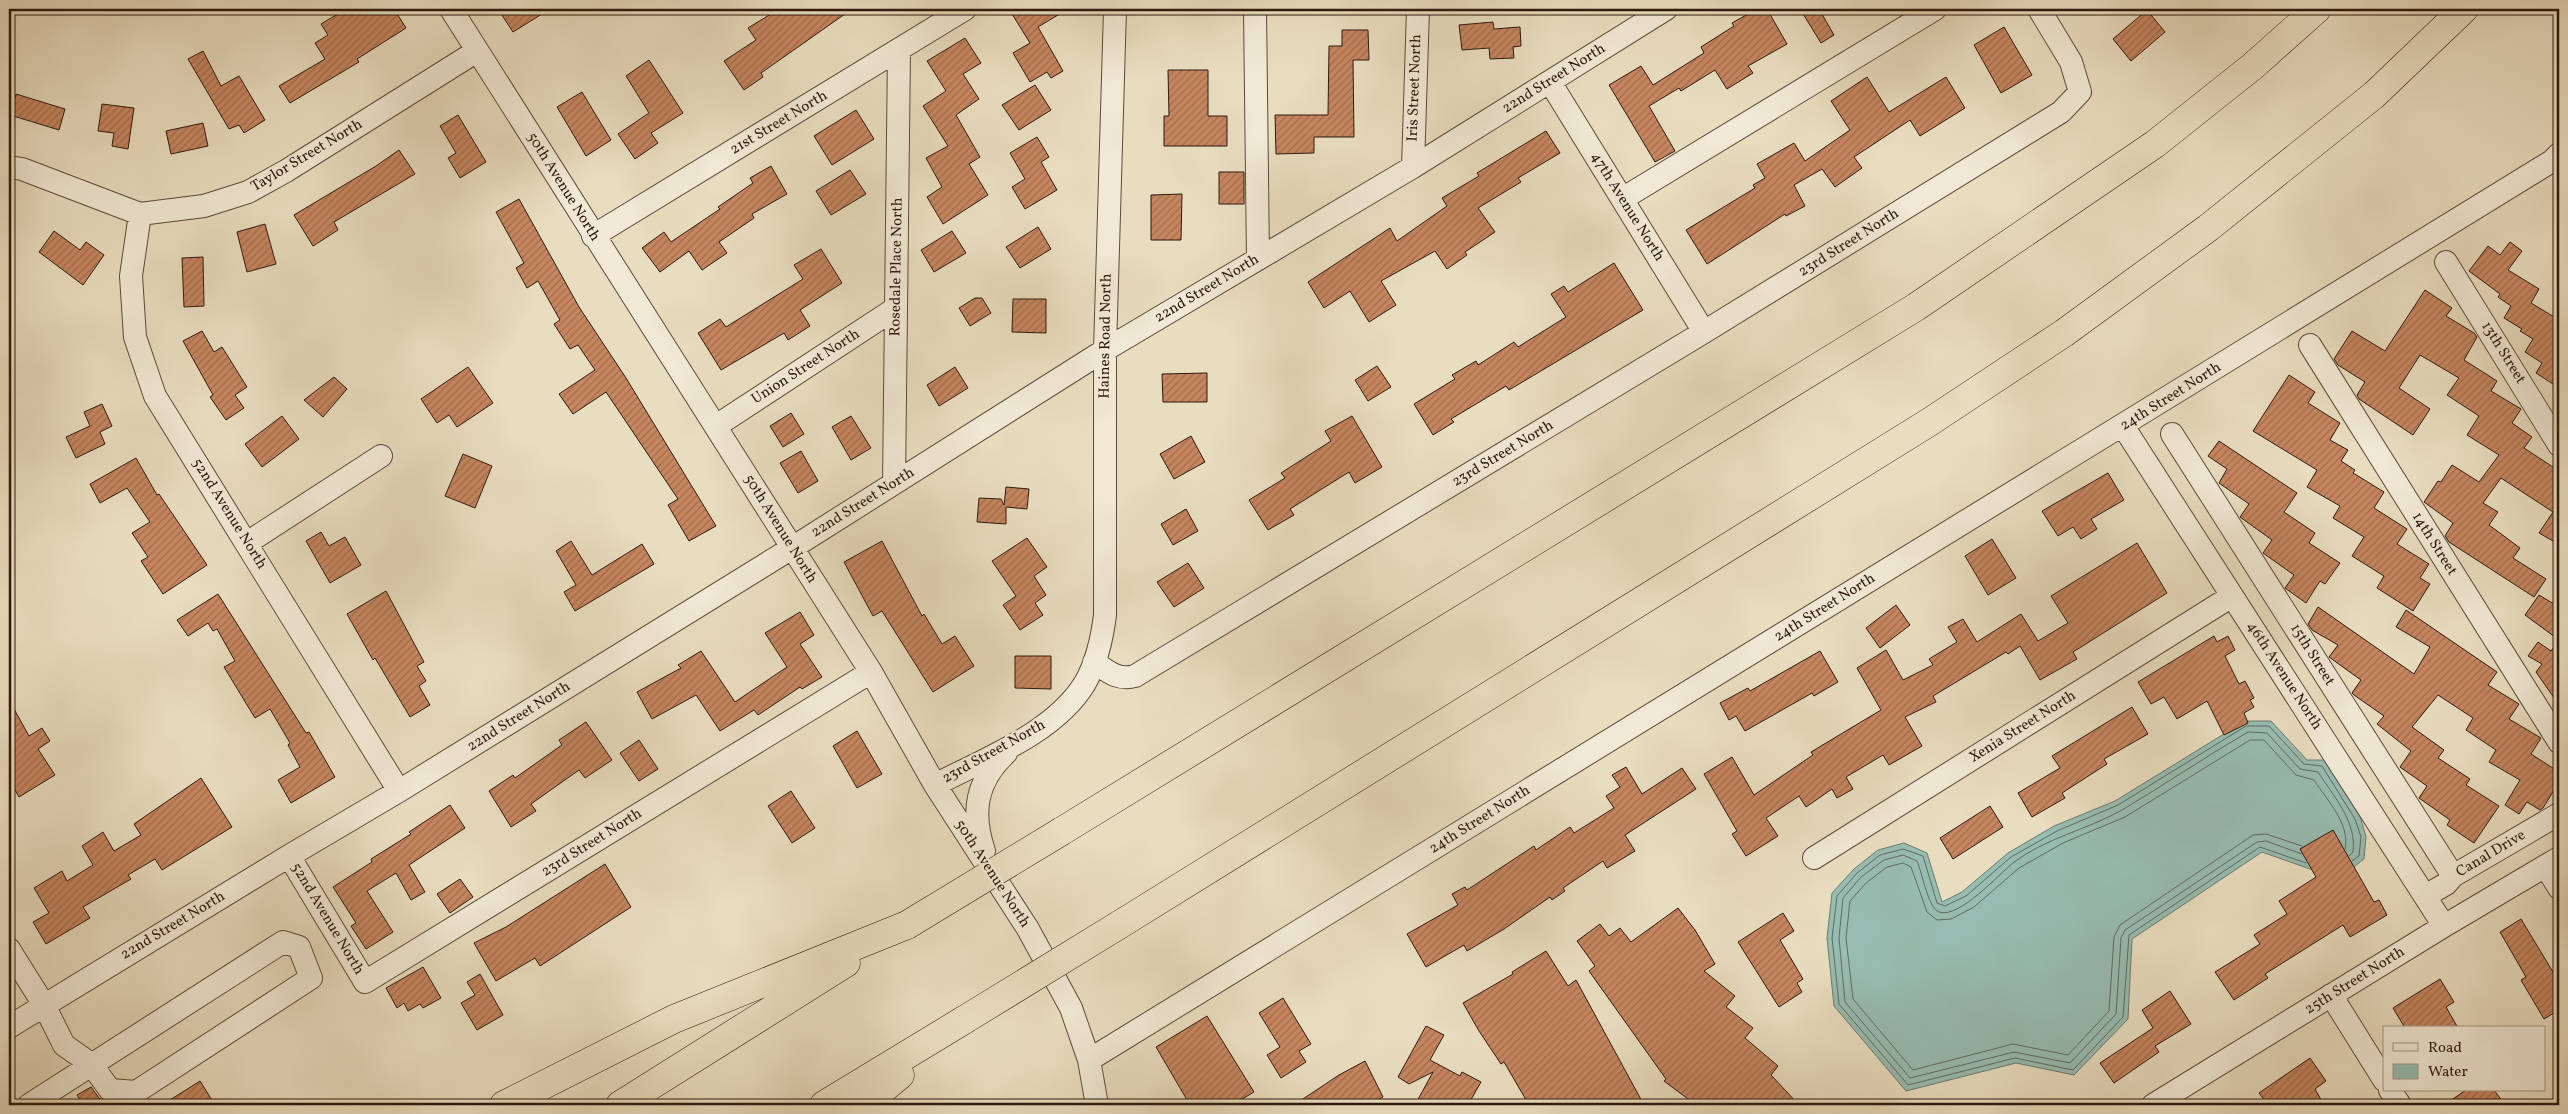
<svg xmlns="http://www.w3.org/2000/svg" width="2568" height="1114" font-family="Vollkorn,serif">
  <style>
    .water { fill: #97bcb1; stroke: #6d7b70 }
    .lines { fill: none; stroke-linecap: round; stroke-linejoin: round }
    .shore { stroke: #636a60; stroke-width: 1 }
    .building { fill: url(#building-hatch); stroke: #2f190e }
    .minor-casing { stroke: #5e4a3a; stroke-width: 24 }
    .highway-casing { stroke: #2f190e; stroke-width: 29 }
    .minor { stroke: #f1e9d5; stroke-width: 22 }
    .highway { stroke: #e9ddbf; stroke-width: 28 }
    .highway-bridge-casing { stroke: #2f190e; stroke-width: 29; stroke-linecap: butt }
    .highway-bridge { stroke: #e9ddbf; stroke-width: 28 }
    .labels { text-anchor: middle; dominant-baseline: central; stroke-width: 4.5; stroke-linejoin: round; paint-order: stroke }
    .street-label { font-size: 15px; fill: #2f190e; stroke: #f1e9d5 }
  </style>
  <defs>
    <pattern id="building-hatch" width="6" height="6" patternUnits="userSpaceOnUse" patternTransform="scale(1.25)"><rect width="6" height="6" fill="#c68660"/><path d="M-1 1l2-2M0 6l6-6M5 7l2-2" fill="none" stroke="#a16d4e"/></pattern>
  </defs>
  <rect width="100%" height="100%" fill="#e9ddbf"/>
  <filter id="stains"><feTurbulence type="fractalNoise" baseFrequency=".004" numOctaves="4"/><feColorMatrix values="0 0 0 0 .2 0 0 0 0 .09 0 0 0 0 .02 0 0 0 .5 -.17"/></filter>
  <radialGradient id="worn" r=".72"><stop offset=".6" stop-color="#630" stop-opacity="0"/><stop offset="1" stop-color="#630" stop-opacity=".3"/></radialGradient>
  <path class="water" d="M2245 721H2271L2307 760H2324L2360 816 2366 837 2364 859 2341 877 2310 869 2262 852 2132 939 2128 1019 2074 1075 2016 1063 1906 1091 1834 1006 1827 938 1832 893 1854 869 1878 850 1904 843 1927 853 1942 902 1962 892 2008 853 2054 826 2115 801Z"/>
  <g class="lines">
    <path class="shore" d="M2302 846 2266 834 2253 835 2120 925 2114 937 2109 1011 2068 1055 2013 1044 1913 1070 1853 999 1846 938 1850 901 1866 883 1887 867 1903 863 1911 867 1927 912 1937 920 1951 919 1974 907 2019 868 2063 843 2125 817 2250 740H2264L2296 775 2314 780C2327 800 2351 825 2345 849
      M2302 854 2266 841 2257 842 2125 930 2121 938 2116 1014 2070 1063 2014 1052 1910 1078 1845 1002 1839 938 1843 898 1861 877 1884 860 1903 855 1917 861C1922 872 1928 908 1939 912 1959 919 1998 875 2013 863 2045 838 2087 830 2122 810 2164 785 2205 757 2248 732L2267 733 2300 769 2318 772C2334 797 2357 822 2353 852L2349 856
      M2306 863 2260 847 2129 935 2123 1017 2073 1070 2015 1058 1908 1085 1839 1004 1832 938 1837 896 1857 873 1880 855 1903 849 1923 856 1937 903 1945 906 1966 896 2011 857 2057 831 2118 805 2246 726H2269L2304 764 2322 766 2355 819 2361 837 2359 856 2352 861"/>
  </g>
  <path class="building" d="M346 9H394L406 28 357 59 359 62 290 103 279 86 325 59 315 43 328 35 321 24Z
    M498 9H550L513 32Z
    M779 9H852L761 73 763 77 744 90 724 61 756 40 748 28Z
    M1009 9H1068L1038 27 1063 71 1051 78 1047 72 1030 82 1013 53 1030 43Z
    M1757 9H1767L1787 44 1748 66 1753 73 1727 89 1715 70 1681 91 1679 88 1649 106 1675 151 1655 162 1609 85 1641 66 1653 85 1704 53 1701 47 1734 26 1732 23Z
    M1800 9H1819L1834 35 1821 43Z
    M2147 10 2165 32 2131 61 2113 39Z
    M1493 22 1494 29 1520 27 1521 46 1513 47 1514 58 1490 59 1489 48 1462 50 1459 25Z
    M2004 27 2032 75 2001 93 1974 45Z
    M1342 30H1368L1369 60H1353L1354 137H1314V153L1276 154 1275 115H1328L1329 46H1342Z
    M965 38 981 63 963 74 979 99 956 115 980 157 969 164 988 195 943 224 927 197 942 187 926 158 948 146 923 106 946 91 927 61Z
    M203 51 221 86 239 76 265 120 244 133 239 125 229 129 188 59Z
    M649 60 683 113 651 133 658 143 635 159 618 134 649 113 626 76Z
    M1168 70H1208V116H1227V146H1164V116H1169Z
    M1867 77 1889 112 1946 77 1965 108 1920 136 1910 120 1854 157 1862 168 1835 187 1822 169 1794 185 1805 206 1786 216 1785 214 1707 264 1686 230 1755 188 1753 185 1765 178 1757 164 1794 143 1805 161 1850 130 1831 101Z
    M1035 85 1051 110 1019 130 1002 105Z
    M582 92 611 140 586 156 557 107Z
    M16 94 65 109 59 130 10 115Z
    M102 104 134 108 128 149 112 146 114 133 98 131Z
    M856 110 874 139 832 165 814 136Z
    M458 115 486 162 460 178 448 158 456 153 440 126Z
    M203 123 208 146 171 154 166 131Z
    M1546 131 1560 153 1518 178 1521 182 1478 208 1495 232 1465 252 1467 255 1447 269 1435 251 1381 281 1396 305 1369 322 1350 291 1324 308 1308 282 1390 228 1397 241 1447 206 1442 198 1479 176 1477 173Z
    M1037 137 1049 157 1041 162 1057 190 1025 209 1012 187 1025 179 1010 153Z
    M399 150 415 174 334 222 338 230 313 246 294 215 376 166Z
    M771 166 787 194 752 214 754 218 719 242 727 253 702 270 689 251 660 272 642 248 664 232 671 242 720 209 718 207 753 183 750 178Z
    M850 170 866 194 831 215 816 191Z
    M1219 172H1244V204H1219Z
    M1182 194 1181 240H1151V195Z
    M519 199 579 307 626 378 716 526 689 541 668 505 678 499 606 392 573 414 559 394 595 370 578 345 570 349 554 324 560 320 538 281 527 288 516 268 524 263 496 212Z
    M265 224 276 264 247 272 237 232Z
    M1038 227 1051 249 1020 268 1006 247Z
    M54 231 80 250 86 242 104 255 83 285 39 252Z
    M952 231 966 253 934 272 921 250Z
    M2510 242 2522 251 2508 270 2539 289 2531 303 2559 320V388L2536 373 2542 363 2525 352 2533 339 2520 331 2522 329 2504 318 2511 306 2498 297 2500 294 2469 271 2488 246 2500 255Z
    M821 249 842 283 800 310 810 326 788 340 784 333 721 370 698 333 720 319 726 327 803 279 794 265Z
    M203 257 204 306 184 307 182 258Z
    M1614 263 1643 310 1509 390 1506 386 1451 419 1454 422 1433 435 1414 404 1455 379 1452 375 1476 361 1478 365 1514 342 1518 347 1566 317 1551 294 1564 286 1568 292Z
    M2425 290 2452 308 2446 316 2474 333 2477 337 2464 360 2497 381 2491 391 2521 409 2512 423 2532 437 2524 448 2559 471V531L2553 541 2539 533 2553 512 2501 478 2483 503 2498 512 2489 525 2520 548 2513 558 2546 579 2534 597 2449 542 2445 536 2453 523 2424 502 2438 481 2441 482 2452 465 2479 482 2499 455 2467 435 2479 416 2447 395 2459 378 2420 355 2399 388 2430 409 2413 435 2359 399 2357 395 2365 382 2338 365 2334 359 2352 331 2385 351Z
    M975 298H982L991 313 970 326 959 308Z
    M1013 299H1046V333L1012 332Z
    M202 331 214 352 222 347 247 387 235 395 244 408 226 420 210 397 213 395 183 341Z
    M1377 366 1391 387 1368 401 1355 380Z
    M468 367 493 403 457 427 449 415 437 423 421 399Z
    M955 367 968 388 939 406 927 385Z
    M1207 373V402H1163L1162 374Z
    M2289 375 2315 392 2308 403 2340 423 2330 440 2348 450 2341 461 2355 470 2353 473 2384 492 2374 508 2407 529 2397 544 2429 564 2420 578 2430 584 2413 611 2377 588 2384 576 2352 556 2364 537 2333 518 2340 506 2307 487 2317 470 2253 431Z
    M334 377 347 389 323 417 304 400Z
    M102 404 112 426 100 432 105 444 76 458 66 437 90 426 84 412Z
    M791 413 804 434 783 447 770 426Z
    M282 416 299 439 262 467 245 444Z
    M851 416 871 448 851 460 832 427Z
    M1352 416 1382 467 1355 483 1349 472 1290 509 1294 515 1268 530 1249 500 1285 478 1281 473 1331 441 1325 431Z
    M1191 436 1205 462 1174 479 1160 454Z
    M2219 441 2297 493 2284 512 2315 533 2309 543 2340 563 2325 584 2320 581 2306 603 2285 588 2294 575 2263 553 2272 540 2240 517 2249 504 2219 483 2227 469 2208 456Z
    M801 451 818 481 798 493 780 463Z
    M463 454 492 466 475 508 445 496Z
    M136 458 157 495 159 494 207 565 163 594 141 561 148 557 132 533 150 522 127 488 100 503 90 484Z
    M2108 473 2124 500 2091 519 2097 529 2081 539 2073 527 2058 536 2042 511Z
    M1006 487 1029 489 1027 509 1006 507V524L977 522 979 498 1001 499 1004 505Z
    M1186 509 1198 531 1173 545 1161 524Z
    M321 532 329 546 345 537 361 565 330 583 306 541Z
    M1027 538 1047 567 1034 576 1046 595 1035 603 1043 615 1020 630 1003 605 1016 596 992 561Z
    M1992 539 2016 578 1988 595 1965 556Z
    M571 541 592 575 642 544 654 564 575 611 564 592 576 585 556 551Z
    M882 541 922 616 924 614 942 644 955 636 974 666 933 692 882 611 873 616 844 562Z
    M2137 543 2167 593 2073 652 2077 659 2040 680 2020 646 2008 654 2006 652 1933 696 1936 702 1905 717 1922 746 1889 765 1883 755 1846 777 1853 789 1837 798 1832 789 1806 807 1799 796 1766 818 1778 836 1746 856 1732 834 1737 831 1704 774 1732 757 1754 795 1813 755 1811 752 1881 710 1857 668 1886 650 1903 680 1933 665 1929 659 1957 642 1948 627 1963 619 1977 642 2021 614 2038 641 2068 623 2051 596Z
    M1188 563 1204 588 1174 607 1157 582Z
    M386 591 424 662 417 666 426 681 419 686 430 705 410 717 375 658 373 660 347 614Z
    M218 594 306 733 309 732 335 777 291 803 278 780 300 767 288 745 290 743 270 709 255 718 224 667 235 661 217 629 213 631 208 623 188 636 177 620Z
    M2539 595 2559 607V705L2536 672 2542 664 2528 656 2538 642 2551 651 2559 640 2525 615Z
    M1896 605 1910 625 1880 648 1866 628Z
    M2318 607 2414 674 2430 647 2396 627 2406 610 2497 672 2488 685 2519 704 2509 719 2541 738 2531 754 2559 772V782L2543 808 2540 810 2527 802 2519 814 2505 805 2520 780 2489 762 2496 750 2466 730 2473 718 2438 695 2412 727 2444 750 2438 758 2470 779 2466 785 2499 806 2474 843 2447 825 2450 820 2419 798 2427 786 2400 767 2411 751 2377 724 2384 716 2354 695 2352 693 2361 680 2329 657 2338 645 2312 630 2308 624Z
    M800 612 814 635 800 644 822 677 802 689 800 687 758 715 754 710 720 731 696 695 652 719 637 692 681 668 678 665 701 651 735 702 787 667 765 633Z
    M2214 636 2217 642 2228 636 2235 650 2225 656 2239 684 2245 681 2254 698 2250 700 2254 707 2244 713 2248 723 2224 735 2207 701 2177 719 2164 697 2151 704 2138 682Z
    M1820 651 1838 682 1814 696 1812 693 1745 731 1736 716 1729 720 1720 703 1748 688 1750 691Z
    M1015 656H1051V689L1015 688Z
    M9 700 29 736 42 728 50 741 38 749 55 775 19 797 9 779Z
    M2132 707 2148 734 2104 759 2107 764 2062 793 2065 798 2032 817 2018 793 2060 768 2052 756Z
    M586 722 612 760 585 778 579 770 531 804 536 811 511 827 489 791 513 775 515 778 562 745 559 740Z
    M857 731 882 774 857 788 833 746Z
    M639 740 658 769 639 781 620 753Z
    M1626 767 1642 794 1682 768 1696 789 1625 835 1635 851 1607 868 1603 861 1563 888 1565 891 1552 900 1550 897 1504 929 1467 951 1464 945 1426 967 1407 934 1458 905 1452 894 1465 887 1467 890 1534 846 1536 850 1570 827 1574 833 1614 808 1606 796 1620 787 1612 775Z
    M201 778 232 827 162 870 155 859 128 875 131 879 83 907 90 918 46 944 33 922 49 913 34 888 62 871 67 881 93 865 82 846 103 832 114 851 141 835 134 824Z
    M791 791 815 828 792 843 768 806Z
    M450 805 465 828 409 865 425 892 411 900 396 873 367 891 393 932 366 949 351 926 356 923 333 887 372 862 371 859 411 834 409 832Z
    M1990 806 2003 827 1953 859 1940 838Z
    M2333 830 2374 902 2379 900 2387 915 2350 937 2343 925 2265 974 2268 978 2234 1000 2215 972 2260 944 2254 935 2287 914 2279 901 2316 877 2300 849Z
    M605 864 631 907 540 966 535 958 496 981 474 943 506 927Z
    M460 879 473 897 450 913 437 894Z
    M1678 908 1695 930 1715 964 1704 971 1735 996 1726 1007 1753 1028 1745 1038 1778 1066 1771 1075 1799 1105H1696L1664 1081 1666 1079 1589 971 1595 966 1577 941 1600 924 1609 936 1620 928 1631 942Z
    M1783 913 1794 931 1780 940 1803 979 1797 983 1802 992 1779 1007 1738 942Z
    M2521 919 2559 982V1010L2544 1019 2521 980 2526 977 2500 932Z
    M1546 951 1568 986 1576 980 1644 1105H1529L1504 1062 1501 1064 1479 1031 1463 1003 1513 974 1512 972Z
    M423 967 441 998 423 1008 420 1004 408 1011 404 1003 397 1008 386 988Z
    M480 974 503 1015 477 1030 461 1003 475 995 467 982Z
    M2440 979 2454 1002 2446 1007 2458 1028H2405L2393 1008Z
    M2170 991 2191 1024 2155 1046 2159 1052 2114 1083 2100 1063 2153 1028 2142 1010Z
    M1283 998 1311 1044 1299 1051 1306 1062 1281 1078 1267 1055 1280 1047 1259 1013Z
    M1207 1016 1254 1092 1232 1105H1190L1156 1047Z
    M1426 1026 1444 1035 1430 1060 1460 1076 1462 1072 1481 1082 1468 1105H1415L1433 1072 1409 1084 1398 1077Z
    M2310 1058 2326 1081 2315 1089 2324 1105H2268L2259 1093Z
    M1365 1061 1383 1097 1368 1105H1294L1339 1075Z
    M200 1081 215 1105H162Z
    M91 1087 99 1098 108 1105H83L77 1095Z
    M2466 1090H2494L2505 1105H2444Z"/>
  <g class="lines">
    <defs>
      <path id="minor" d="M451 9 871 672 935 785 1028 929 1071 1008 1089 1060 1097 1105
        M1255 9 1258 259
        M1550 82 1704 332
        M9 167 22 169 140 214 204 206 248 192 286 171 477 51
        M1413 167 1418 9
        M1622 199 1935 9
        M140 214 131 276 135 337 155 396 399 791
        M593 236 965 9
        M2446 262 2559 445
        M2310 345 2559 742
        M716 426 896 308
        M2123 426 2444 926
        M2172 434 2453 876
        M894 483 899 50
        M247 543 381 456
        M1094 662C1107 671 1118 681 1135 676L1704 332 2061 112 2080 92 2071 62 2039 9
        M935 785C984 759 1055 733 1085 683 1097 662 1102 639 1105 615V350L1115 9
        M984 851C971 812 976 781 1006 753
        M289 856 365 982 871 672
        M1814 858 2232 596
        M2546 867 2559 888
        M2425 896 2446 884 2453 876 2559 814
        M9 949 44 1005 64 1045 91 1064 110 1090 136 1092 311 978 299 947 283 942 29 1105
        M2331 995 2384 1080
        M9 1027 289 856 399 791 792 548 1105 350 1413 167 1666 9
        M1089 1060 2552 161 2559 154
        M2390 1090 2400 1105
        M2153 1105 2444 926 2559 858"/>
      <path id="highway" d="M1062 831 1916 307 2155 144 2253 66 2317 9
        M1119 925 1928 423 2064 333 2208 228 2374 95 2464 9
        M504 1105 674 1019 907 925
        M620 1105 846 963
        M824 1105 964 1020
        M864 1105 900 1075"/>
    </defs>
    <use href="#minor" class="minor-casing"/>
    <use href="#highway" class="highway-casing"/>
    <use href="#minor" class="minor"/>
    <use href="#highway" class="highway"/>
    <defs>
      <path id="highway-bridge" d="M907 925 1062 831
        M964 1020 1119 925"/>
    </defs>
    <use href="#highway-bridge" class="highway-bridge-casing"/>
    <use href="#highway-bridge" class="highway-bridge"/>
  </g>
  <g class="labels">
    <g class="street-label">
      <text transform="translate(1554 79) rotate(-32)">22nd Street North</text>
      <text transform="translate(1415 88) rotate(-88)">Iris Street North</text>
      <text transform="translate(779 123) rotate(-31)">21st Street North</text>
      <text transform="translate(307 156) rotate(-31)">Taylor Street North</text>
      <text transform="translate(563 187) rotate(58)">50th Avenue North</text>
      <text transform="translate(1627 207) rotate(58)">47th Avenue North</text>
      <text transform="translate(1849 243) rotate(-32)">23rd Street North</text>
      <text transform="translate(897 267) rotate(-89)">Rosedale Place North</text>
      <text transform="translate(1207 289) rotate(-31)">22nd Street North</text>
      <text transform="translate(1106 336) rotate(-89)">Haines Road North</text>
      <text transform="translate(2503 353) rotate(58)">13th Street</text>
      <text transform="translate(806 367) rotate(-33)">Union Street North</text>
      <text transform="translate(2171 397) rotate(-32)">24th Street North</text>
      <text transform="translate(1503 454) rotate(-31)">23rd Street North</text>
      <text transform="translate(863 503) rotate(-32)">22nd Street North</text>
      <text transform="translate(229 514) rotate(58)">52nd Avenue North</text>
      <text transform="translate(780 529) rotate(58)">50th Avenue North</text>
      <text transform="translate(2434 544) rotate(58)">14th Street</text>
      <text transform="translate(1825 608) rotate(-32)">24th Street North</text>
      <text transform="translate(2312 655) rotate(58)">15th Street</text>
      <text transform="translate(2284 676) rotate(57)">46th Avenue North</text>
      <text transform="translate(519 717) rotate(-32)">22nd Street North</text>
      <text transform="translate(2023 727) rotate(-32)">Xenia Street North</text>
      <text transform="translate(994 752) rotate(-29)">23rd Street North</text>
      <text transform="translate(1480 820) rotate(-32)">24th Street North</text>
      <text transform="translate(592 843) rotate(-32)">23rd Street North</text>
      <text transform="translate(2491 854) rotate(-31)">Canal Drive</text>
      <text transform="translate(992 874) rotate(57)">50th Avenue North</text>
      <text transform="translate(327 919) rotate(59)">52nd Avenue North</text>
      <text transform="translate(173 926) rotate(-31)">22nd Street North</text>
      <text transform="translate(2355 981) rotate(-32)">25th Street North</text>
    </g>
  </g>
  <rect width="2568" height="1114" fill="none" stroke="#e9ddbf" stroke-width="30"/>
  <rect x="10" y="10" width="2548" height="1094" fill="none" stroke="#2f190e" stroke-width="2.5"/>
  <rect x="15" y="15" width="2538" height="1084" fill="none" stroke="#2f190e"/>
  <rect x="2383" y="1026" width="162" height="65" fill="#f1e9d5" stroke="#a39685"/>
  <rect x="2393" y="1043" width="25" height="8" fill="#f1e9d5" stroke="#a39685"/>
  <text x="2428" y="1052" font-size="15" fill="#2f190e">Road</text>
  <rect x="2393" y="1064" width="25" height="15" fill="#97bcb1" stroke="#a39685"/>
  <text x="2428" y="1076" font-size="15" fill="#2f190e">Water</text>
  <rect width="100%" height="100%" filter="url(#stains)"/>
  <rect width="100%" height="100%" fill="url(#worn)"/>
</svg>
